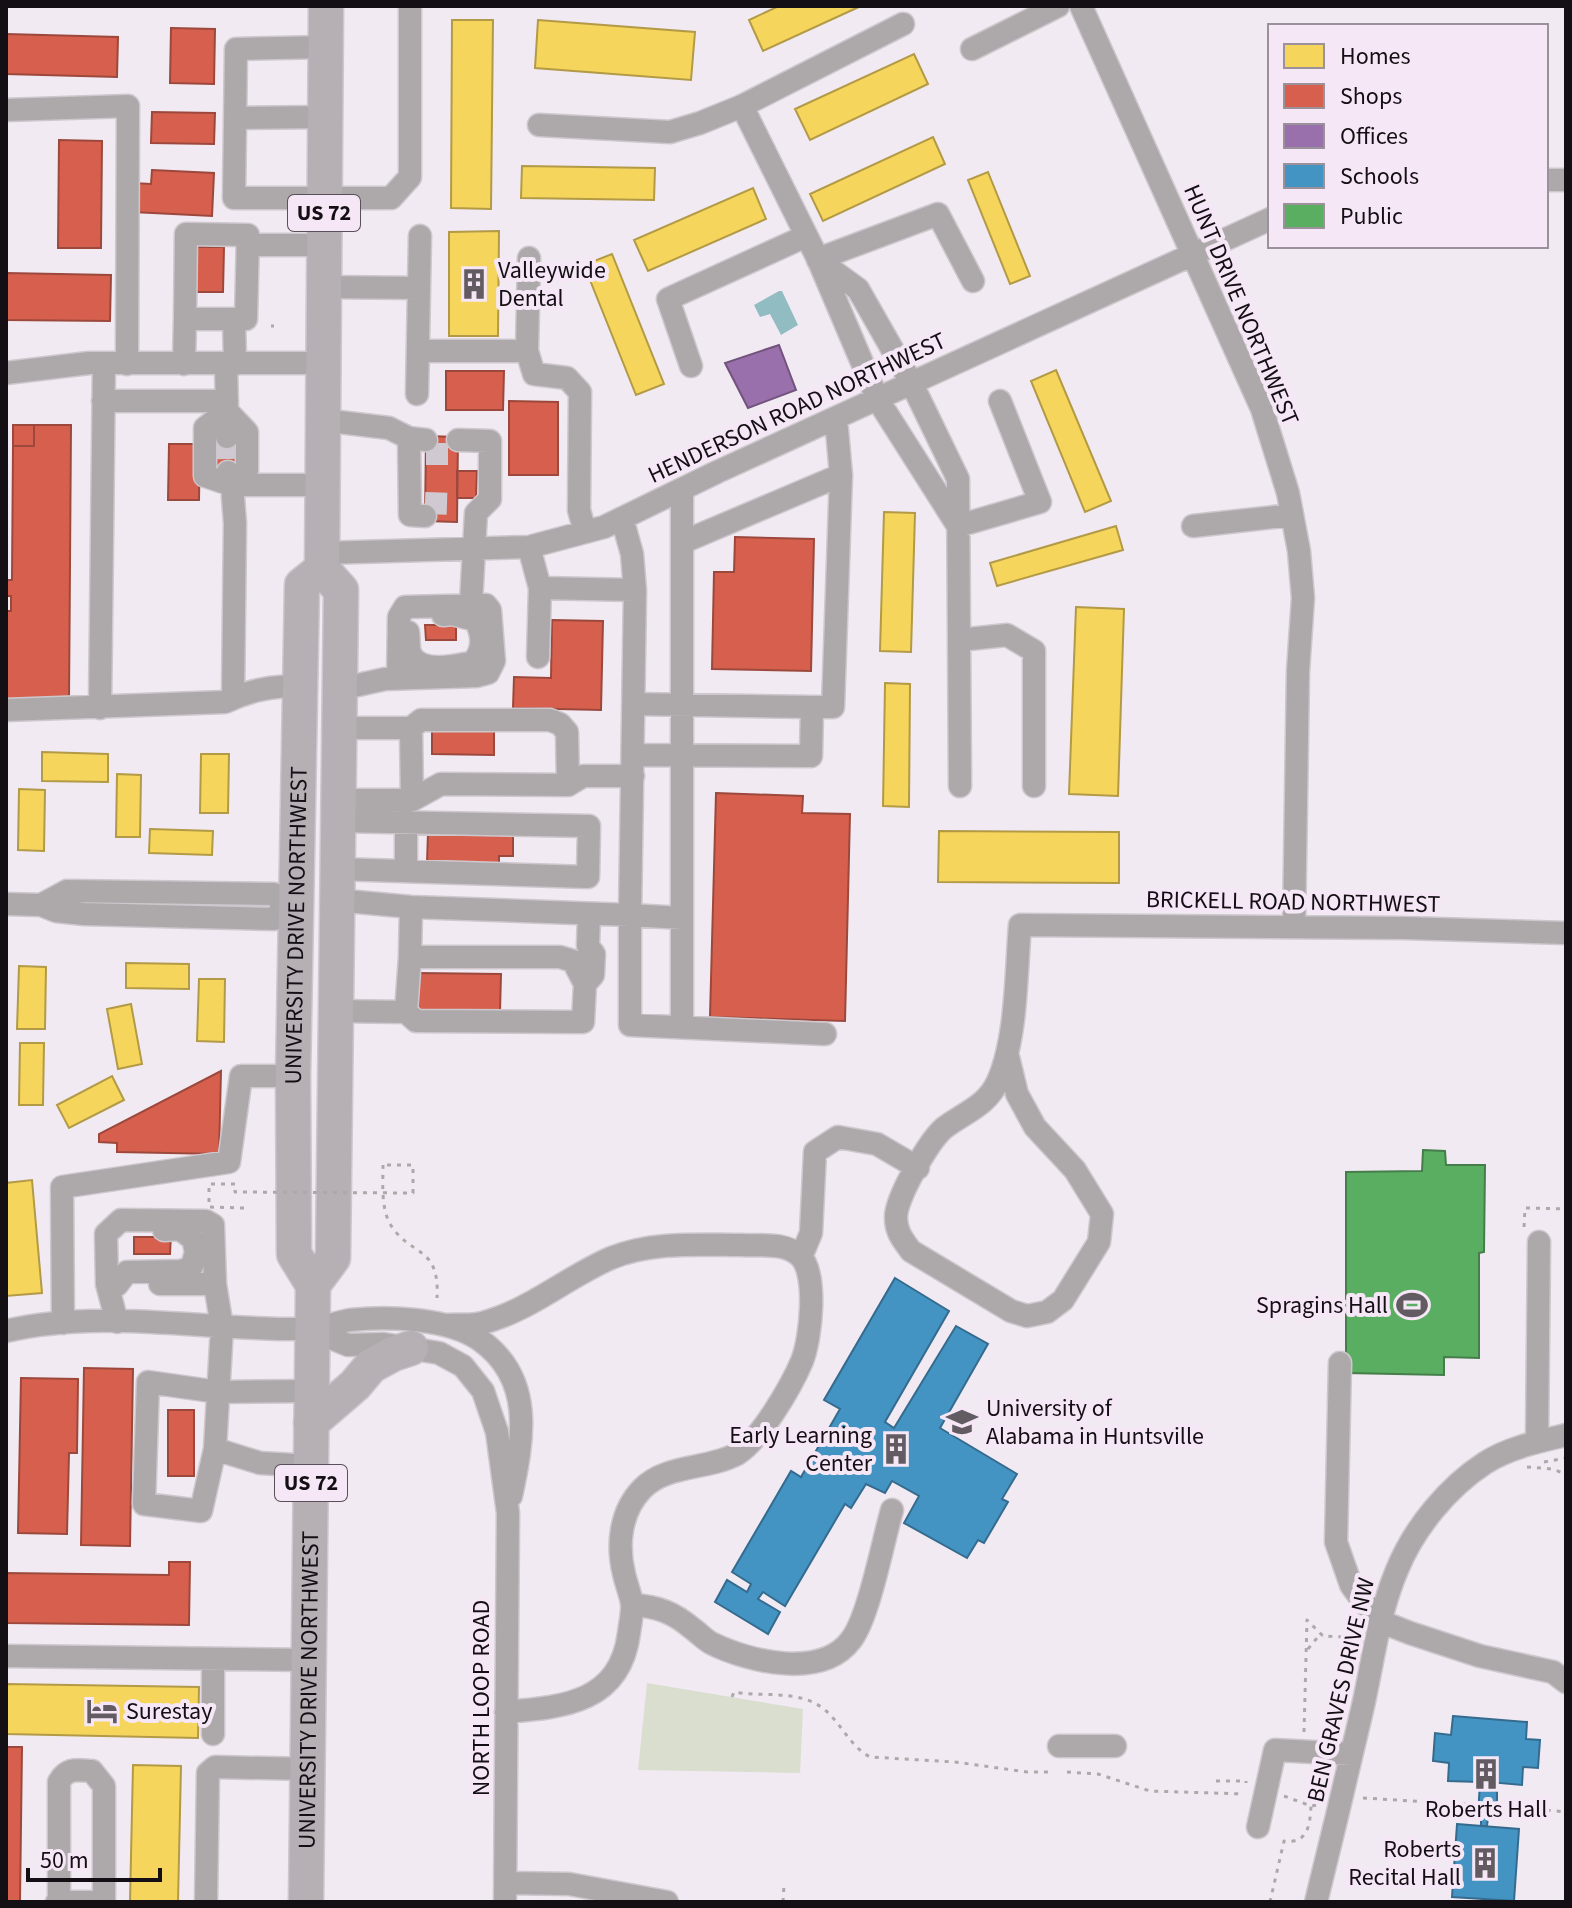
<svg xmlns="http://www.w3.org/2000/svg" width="1572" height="1908" font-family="'Source Sans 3',sans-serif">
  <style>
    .green { fill: #d9decf }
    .water { fill: #91bcc2 }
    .homes { fill: #f6d55c; stroke: #b29a46; stroke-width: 2 }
    .shops { fill: #d6604d; stroke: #9c483c; stroke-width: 2 }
    .offices { fill: #9970ab; stroke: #71537e; stroke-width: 2 }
    .schools { fill: #4393c3; stroke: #356b8e; stroke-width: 2 }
    .public { fill: #5aae61; stroke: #457e4a; stroke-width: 2 }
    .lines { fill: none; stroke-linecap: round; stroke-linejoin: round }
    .minor-tunnel { stroke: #d1c9d1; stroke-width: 22; stroke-dasharray: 22 11; stroke-linecap: butt }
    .minor-casing { stroke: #cec8ce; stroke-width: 25 }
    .highway-casing { stroke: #cec8ce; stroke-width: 37 }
    .path { stroke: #ada9ab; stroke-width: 3; stroke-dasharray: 4 6; stroke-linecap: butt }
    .minor { stroke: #ada9ab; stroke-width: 22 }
    .highway { stroke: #b6b0b4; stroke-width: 34 }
    .path-bridge { stroke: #ada9ab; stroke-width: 3; stroke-dasharray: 4 6; stroke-linecap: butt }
    .labels { text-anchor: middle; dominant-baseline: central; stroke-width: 8; stroke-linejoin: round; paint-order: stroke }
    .shield { fill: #f5e7f5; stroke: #585058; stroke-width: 2 }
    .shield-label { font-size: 22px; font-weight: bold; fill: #140f14 }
    .poi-label { font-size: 24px; fill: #140f14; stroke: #f5e7f5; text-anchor: start }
    .street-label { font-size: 24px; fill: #140f14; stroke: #f5e7f5 }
  </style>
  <rect width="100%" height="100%" fill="#f2eaf2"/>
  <path class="green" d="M647 1683 803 1709 800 1773 638 1770Z"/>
  <path class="water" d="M779 291H782L798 325 781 335 770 314 760 317 754 305Z"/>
  <path class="homes" d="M779 6H861L763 51 749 20Z
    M452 20H493L491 209 451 208Z
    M538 20 695 32 691 80 535 68Z
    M914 54 928 84 810 140 795 109Z
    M933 137 945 164 823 221 810 194Z
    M522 166 655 168 654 200 521 198Z
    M988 172 1030 276 1010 284 968 180Z
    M753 188 766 219 648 271 634 240Z
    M499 231 498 336H449V232Z
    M612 254 664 384 636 395 584 265Z
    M1056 370 1111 501 1085 512 1031 381Z
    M884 512 915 513 911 652 880 651Z
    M1116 526 1123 550 997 586 990 563Z
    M1076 607 1124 609 1118 796 1069 794Z
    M885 683 910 684 909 807 883 806Z
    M42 752 108 754V782L42 781Z
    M201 754H229L228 813H200Z
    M117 774 141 775 140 837H116Z
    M19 789 45 790 44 851 18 850Z
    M150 829 213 831 212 855 149 853Z
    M939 831 1119 832V883L938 882Z
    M126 963 189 964V989L126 988Z
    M19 966 46 967 45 1029H17Z
    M199 979H225L224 1042 197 1041Z
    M131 1004 142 1064 118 1069 107 1009Z
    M20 1043H44L43 1105H19Z
    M112 1076 124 1100 69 1128 57 1105Z
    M32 1180 42 1293 6 1296V1183Z
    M6 1684 199 1687 198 1738 6 1734Z
    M133 1765 181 1766 178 1902H130Z"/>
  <path class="shops" d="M171 28 215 29 214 84 170 83Z
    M6 34 118 37 117 77 6 74Z
    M152 112 215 113 214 144 151 143Z
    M59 140 102 141 101 248H58Z
    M152 170 214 173 212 216 133 212 134 183 151 184Z
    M197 247H224L223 292H196Z
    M6 273 111 275 110 321 6 320Z
    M446 371H504L503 410H446Z
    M509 401 558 402V475H509Z
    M13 425H34V446H13Z
    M34 425H71L69 703 6 702V611H11V596H6V580H12L13 446H34Z
    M426 436 458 437 457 522 425 521Z
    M208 437 242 438V471L207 470Z
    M169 444H200L199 500H168Z
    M457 471H477L476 498H457Z
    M735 537 814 539 811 671 712 669 714 572H734Z
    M552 620 603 621 601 710 513 708 514 677 551 678Z
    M425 625H456V640H426Z
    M432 725 494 726V755L432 754Z
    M716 793 803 796 802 813 850 814 845 1021 710 1017Z
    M428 833 513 834V856H499V864L427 863Z
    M418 973 501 974 500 1012H417Z
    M221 1071 219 1154 117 1152V1143L99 1142V1134Z
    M171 1234 170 1254H134V1237H162Z
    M84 1368 133 1369 130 1546 81 1545Z
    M21 1378 78 1379 77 1453H69L67 1534 18 1533Z
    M168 1410H194V1476H168Z
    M169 1562H190L189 1625 6 1623V1573L169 1575Z
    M6 1747H22L20 1902H6Z"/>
  <path class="offices" d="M779 345 796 390 748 408 725 363Z"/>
  <path class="schools" d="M895 1278 949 1311 885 1422 894 1428 956 1326 988 1344 940 1428 1017 1474 1002 1499 1008 1502 984 1543 978 1540 967 1558 904 1523 919 1496 892 1481 885 1493 866 1484 851 1508 845 1504 785 1606 763 1592 758 1599 780 1612 768 1634 715 1602 727 1580 747 1592 751 1584 732 1572 791 1471 801 1477 840 1409 824 1400Z
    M1453 1716 1527 1722 1526 1739 1540 1740 1538 1768 1523 1767 1522 1785 1489 1782V1790L1497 1791V1805L1496 1817H1488L1487 1826H1481V1816H1478L1480 1782 1448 1781 1449 1763 1433 1761 1435 1733 1451 1735Z
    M1457 1824 1519 1829 1514 1901 1452 1897Z"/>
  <path class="public" d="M1423 1150 1445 1151 1446 1165H1485L1484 1252 1479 1253V1358L1444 1357V1375L1346 1373V1172L1422 1171Z"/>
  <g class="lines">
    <path class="minor-tunnel" d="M227 437 228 470
      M426 454H457
      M425 503 457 504"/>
    <defs>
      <path id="minor" d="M1081 6 1262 409 1288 493 1299 551 1303 598 1298 671 1294 927
        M326 47 236 49 234 198H391L410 177V6
        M972 49 1058 6
        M742 106 818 259 878 400 958 526 1040 502 1000 401
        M6 110 128 106 127 364
        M235 118 325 117
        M539 125 670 132 700 123 742 106 903 24
        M1546 180H1566
        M186 234 248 235 246 319H185Z
        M247 245H323
        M818 259 938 214 973 281
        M818 260 858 289 912 384 958 479 960 786
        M323 287 419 288 417 394
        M419 288 420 236
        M234 319 235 364
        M418 351H527L529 258
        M527 351 534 374 567 378 580 392 579 510 585 532
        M226 363 227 411 247 432V470L232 485
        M184 364 185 319
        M691 366 668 299 806 236
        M6 373 89 363H322
        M103 401H227
        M322 420 389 428 409 438 426 440
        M227 437V411L205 428V476L232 485 228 472
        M409 438 410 515 425 516
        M458 440 490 441V499L476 513 471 603
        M232 485 235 523 233 698
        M232 485H322
        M682 489V1027
        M1193 526 1292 515
        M683 542 841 475 836 419
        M529 547 540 588 635 590
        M323 553 529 547 604 527 717 472 1270 219
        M408 632C409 638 408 647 410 653 419 675 456 666 473 662 484 650 483 634 475 620L452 614 443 615
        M959 640 1007 635 1034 651V786
        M538 657 540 588
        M340 689 385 679 477 676 488 673 494 661 490 610 486 605 405 607 399 617 398 678
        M812 707H833L841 475
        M100 708 104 363
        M6 710 225 702C250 690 272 686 300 686
        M339 728H411L421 720H550L560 724 567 732 568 785
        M411 728 412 800
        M633 755 811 756 812 707 634 704
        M338 800H412L441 784 568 785 583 776H633
        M337 869 588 877 589 826 338 821
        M406 871V821
        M336 900 411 907 630 915 635 590 632 554 622 518
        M6 904 41 905 56 911 84 914 274 919 285 906
        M41 905 67 891 274 894 285 906 296 907
        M682 918 630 915V1025L825 1034
        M410 957 411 907
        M585 984 593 975 594 954 588 946 589 914
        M335 1011 406 1012 416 1021 583 1022 585 984 573 961 560 957H410L406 1012
        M1008 1057 1017 1094 1035 1127 1075 1170 1102 1214 1099 1242 1063 1300 1047 1312 1027 1316 1011 1311 911 1251C903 1240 896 1232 896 1218 895 1199 929 1141 944 1128 965 1112 987 1106 998 1081 1017 1038 1016 972 1020 925L1405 928 1566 933
        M801 1257 811 1233 815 1152 838 1137 877 1144 918 1168
        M160 1284H215
        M117 1285 127 1272 182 1271 192 1266 196 1252 193 1239 180 1229 164 1230
        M117 1322 107 1284 106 1234 121 1220 206 1221 213 1225 215 1284 222 1327 215 1449 260 1463 311 1466
        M63 1323 62 1187 229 1162 241 1076H293
        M446 1325C457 1324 471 1326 482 1323 529 1311 567 1277 611 1258 653 1241 698 1245 742 1245 762 1246 785 1242 800 1256 818 1273 811 1339 802 1361 791 1387 760 1440 737 1454 707 1470 666 1464 642 1489 620 1512 617 1545 624 1574 626 1583 630 1593 632 1603 633 1612 630 1624 629 1633 620 1703 563 1707 506 1712
        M312 1330 348 1345 384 1344 439 1353 463 1366 483 1391 497 1432 508 1513 505 1902
        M6 1331C105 1308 208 1331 309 1329 323 1329 336 1322 350 1320 388 1316 449 1318 480 1340 535 1379 523 1440 511 1496
        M1340 1363 1336 1542 1351 1585 1362 1600 1382 1622 1410 1633 1480 1656 1553 1672 1566 1682
        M1537 1441 1539 1242
        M215 1449 201 1511 144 1504 148 1382 218 1392 312 1391
        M632 1605C658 1606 674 1613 693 1629 700 1634 706 1641 713 1644 750 1662 822 1679 851 1640 869 1617 883 1541 892 1510
        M6 1656 309 1660
        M213 1734V1659
        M1059 1746H1115
        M1258 1827 1275 1750 1351 1754
        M506 1883 569 1884 667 1902
        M59 1900V1782C67 1767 77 1770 92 1771L104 1786V1901
        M57 1902H104
        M206 1902 208 1773 215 1767 308 1769
        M1316 1902C1332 1837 1348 1771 1363 1706 1373 1661 1379 1612 1397 1570 1414 1528 1448 1487 1485 1463 1508 1448 1540 1441 1566 1435"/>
      <g id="highway">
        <path d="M313 1285 333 1258 341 590 322 569 326 6"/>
        <path d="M311 1423 355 1385 371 1366 393 1354 411 1348"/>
        <path id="s1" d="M306 1902 313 1285 294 1254 293 1076 302 585 322 569"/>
      </g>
    </defs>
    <use href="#minor" class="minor-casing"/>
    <use href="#highway" class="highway-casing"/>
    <path class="path" d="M271 326H274
      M383 1165C383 1183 381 1205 389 1222 409 1258 440 1243 437 1298
      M1524 1227 1525 1208 1566 1209
      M1544 1462 1566 1458
      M1527 1467 1552 1469 1566 1474
      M1308 1649 1317 1638 1323 1636
      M732 1697 734 1692C761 1697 798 1690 821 1707 841 1721 848 1745 870 1757L955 1762 1027 1772H1048
      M1304 1732 1307 1620 1323 1636 1345 1637 1355 1630
      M1067 1772 1098 1774 1150 1791 1244 1794
      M1216 1781H1246V1783
      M1284 1796 1311 1806 1318 1805
      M1363 1798 1479 1805
      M1497 1805 1566 1812
      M783 1902 784 1885
      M1270 1902 1284 1841C1308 1844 1310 1825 1311 1806"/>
    <use href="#minor" class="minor"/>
    <use href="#highway" class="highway"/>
    <path class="path-bridge" d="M244 1208 209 1207V1184H235V1192L413 1193V1165H383"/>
  </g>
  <defs>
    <symbol id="building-bare" viewBox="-9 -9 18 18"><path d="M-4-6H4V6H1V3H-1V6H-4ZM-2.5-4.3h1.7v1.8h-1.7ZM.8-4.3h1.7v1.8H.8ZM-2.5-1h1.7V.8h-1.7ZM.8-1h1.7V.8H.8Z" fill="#625c62" stroke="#f5e7f5" stroke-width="2.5" paint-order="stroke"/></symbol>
    <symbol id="stadium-bare" viewBox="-9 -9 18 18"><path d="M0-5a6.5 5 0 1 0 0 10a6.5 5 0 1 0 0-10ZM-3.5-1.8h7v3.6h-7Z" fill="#625c62" stroke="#f5e7f5" stroke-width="2.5" paint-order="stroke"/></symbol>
    <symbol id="university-bare" viewBox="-9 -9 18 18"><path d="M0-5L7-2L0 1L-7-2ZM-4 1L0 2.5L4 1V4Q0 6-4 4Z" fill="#625c62" stroke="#f5e7f5" stroke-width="2.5" paint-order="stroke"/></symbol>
    <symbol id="hotel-bare" viewBox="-9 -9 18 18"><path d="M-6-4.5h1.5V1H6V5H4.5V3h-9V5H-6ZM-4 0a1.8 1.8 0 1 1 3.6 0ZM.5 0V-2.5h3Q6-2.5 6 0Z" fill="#625c62" stroke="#f5e7f5" stroke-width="2.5" paint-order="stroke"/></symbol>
  </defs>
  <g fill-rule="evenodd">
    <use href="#building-bare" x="452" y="262" width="44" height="44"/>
    <use href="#stadium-bare" x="1390" y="1283" width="44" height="44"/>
    <use href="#university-bare" x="940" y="1400" width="44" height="44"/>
    <use href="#building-bare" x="874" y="1427" width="44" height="44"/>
    <use href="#hotel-bare" x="80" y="1689" width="44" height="44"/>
    <use href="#building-bare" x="1464" y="1752" width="44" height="44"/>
    <use href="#building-bare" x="1463" y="1841" width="44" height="44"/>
  </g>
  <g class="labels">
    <g class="shield">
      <rect x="288" y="195" width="72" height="36" rx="6"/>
      <rect x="275" y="1465" width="72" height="36" rx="6"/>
    </g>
    <g class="shield-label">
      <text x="324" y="213">US 72</text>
      <text x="311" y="1483">US 72</text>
    </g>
    <g class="poi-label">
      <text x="498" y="270">Valleywide<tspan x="498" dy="28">Dental</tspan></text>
      <text x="1388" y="1305" text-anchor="end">Spragins Hall</text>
      <text x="986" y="1408">University of<tspan x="986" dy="28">Alabama in Huntsville</tspan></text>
      <text x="872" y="1435" text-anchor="end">Early Learning<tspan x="872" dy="28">Center</tspan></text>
      <text x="126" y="1711">Surestay</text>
      <text x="1486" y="1809" text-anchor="middle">Roberts Hall</text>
      <text x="1461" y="1849" text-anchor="end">Roberts<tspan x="1461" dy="28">Recital Hall</tspan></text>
    </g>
    <g class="street-label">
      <text transform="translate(1241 305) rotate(67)">HUNT DRIVE NORTHWEST</text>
      <text transform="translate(797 408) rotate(-25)">HENDERSON ROAD NORTHWEST</text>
      <text transform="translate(1293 902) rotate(1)">BRICKELL ROAD NORTHWEST</text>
      <text stroke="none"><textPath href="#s1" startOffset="982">UNIVERSITY DRIVE NORTHWEST</textPath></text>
      <text stroke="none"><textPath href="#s1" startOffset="212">UNIVERSITY DRIVE NORTHWEST</textPath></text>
      <text transform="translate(1341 1690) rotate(-77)">BEN GRAVES DRIVE NW</text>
      <text transform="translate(481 1698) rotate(-90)">NORTH LOOP ROAD</text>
    </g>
  </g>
  <rect width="1572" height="1908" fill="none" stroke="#140f14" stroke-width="16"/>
  <rect x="1268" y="24" width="280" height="224" fill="#f5e7f5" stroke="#9b919b" stroke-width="2"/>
  <rect x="1284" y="44" width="40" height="24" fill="#f6d55c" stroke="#9b919b" stroke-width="2"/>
  <text x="1340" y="64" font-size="24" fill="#140f14">Homes</text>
  <rect x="1284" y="84" width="40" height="24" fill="#d6604d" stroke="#9b919b" stroke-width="2"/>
  <text x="1340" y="104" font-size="24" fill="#140f14">Shops</text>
  <rect x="1284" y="124" width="40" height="24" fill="#9970ab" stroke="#9b919b" stroke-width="2"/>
  <text x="1340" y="144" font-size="24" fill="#140f14">Offices</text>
  <rect x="1284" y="164" width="40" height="24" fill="#4393c3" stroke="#9b919b" stroke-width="2"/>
  <text x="1340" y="184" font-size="24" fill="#140f14">Schools</text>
  <rect x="1284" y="204" width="40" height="24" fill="#5aae61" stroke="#9b919b" stroke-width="2"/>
  <text x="1340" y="224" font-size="24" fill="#140f14">Public</text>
  <path d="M28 1868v12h132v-12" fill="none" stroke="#140f14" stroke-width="4"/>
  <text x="40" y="1868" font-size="24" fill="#140f14" stroke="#f5e7f5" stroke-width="6" paint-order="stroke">50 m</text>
</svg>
